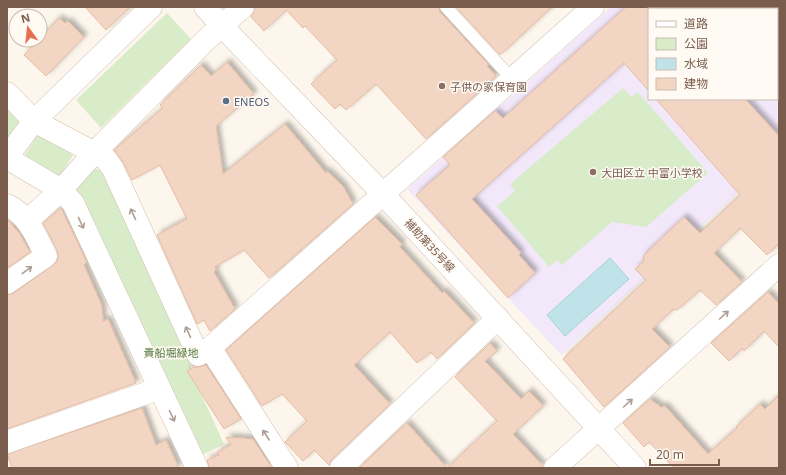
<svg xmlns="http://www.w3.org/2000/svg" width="786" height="475" font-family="'Noto Sans','Noto Sans JP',sans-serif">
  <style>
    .education { fill: #f3e8fa }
    .green { fill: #d8ecc9 }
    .water { fill: #bfe3e8; stroke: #a5d3da }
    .building { fill: #f3d5c3; stroke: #e6bba3; filter: url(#shadow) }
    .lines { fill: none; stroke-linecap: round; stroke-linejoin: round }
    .lane-casing { stroke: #d1beb0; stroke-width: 13 }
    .street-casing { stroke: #d1beb0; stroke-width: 23 }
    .secondary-casing { stroke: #d6c0b0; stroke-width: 23 }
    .lane { stroke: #fff; stroke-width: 12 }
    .street { stroke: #fff; stroke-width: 22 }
    .secondary { stroke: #fff; stroke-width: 22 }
    .oneway { stroke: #af9d94 }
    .education-dot { fill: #8d6e63; stroke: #fffaf3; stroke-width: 1.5 }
    .service-dot { fill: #5c6f8a; stroke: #fffaf3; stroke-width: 1.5 }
    .labels { text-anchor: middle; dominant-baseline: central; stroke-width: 3; stroke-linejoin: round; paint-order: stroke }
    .education-label { font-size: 11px; fill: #785e54; stroke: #fffaf3; text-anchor: start }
    .service-label { font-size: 11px; fill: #4e5e75; stroke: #fffaf3; text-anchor: start }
    .street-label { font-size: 11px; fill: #7a5c4d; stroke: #fffaf3 }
    .park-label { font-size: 11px; fill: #537a41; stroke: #fffaf3 }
  </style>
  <defs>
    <filter id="shadow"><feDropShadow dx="3.5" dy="-3.5" stdDeviation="2" flood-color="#0004"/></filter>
  </defs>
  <rect width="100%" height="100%" fill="#fdf6ec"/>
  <path class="education" d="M611 7H703L706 9H649V99H777V97L779 98V155L561 355 407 189Z"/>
  <path class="green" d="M167 13 191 39 101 128 76 100Z
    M623 88 631 97 638 92 708 173 646 227 612 222 562 265 557 260 549 267 497 206 515 191 510 184Z
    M7 99 20 112V126L7 142Z
    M38 134 73 155 60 176 25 155Z
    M94 168 104 171 191 362V372L224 444 200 456 73 189Z"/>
  <path class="water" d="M610 258 629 279 565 336 547 315Z"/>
  <path class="building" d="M85 7H130L106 30Z
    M255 7H439L440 12 489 65 487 66 496 76 426 139 376 84 346 110 340 104 335 109 311 84 337 60 305 26 303 28 286 10 264 31 251 17Z
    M456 7H552L500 55Z
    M626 7H649V91L624 63 472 199 521 253 519 255 535 273 508 298 416 195 450 165 443 157 495 111 503 118Z
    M59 18 65 23 68 21 84 37 46 76 24 55 38 40H40V38Z
    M227 62 254 94 216 126 223 174 285 124 326 173 327 171 343 186 353 204 269 278 244 250 215 267 216 270 214 272 235 309 210 331 204 320 197 324 157 235 187 219 160 165 132 180 123 162 114 150 163 108 160 105 201 65 211 76Z
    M656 99H745L779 136V243L767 255 740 228 714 253 742 282 716 305 700 290 677 310 673 309 652 329 670 347 604 407 563 359 646 280 635 269 644 261 643 256 684 217 700 233 740 195Z
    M61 208 87 262 84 265 102 306 103 321 108 319 136 383 7 429V295L14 293 57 262 58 257 57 250 43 223Z
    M375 217 402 244 400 247 442 293 444 291 474 323 437 359 431 352 417 363 390 332 354 365 390 404 332 459 329 465 314 450 303 461 285 442 307 421 282 394 262 406 226 350Z
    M7 219 20 234 30 252 7 268Z
    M768 292 779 304V347L764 331 744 351 742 348 729 361 711 343Z
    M490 343 497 351 485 361 521 399 529 391 543 406 513 434 543 466V468H447L497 421 455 377Z
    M206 365 241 419 224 429 187 371 194 367H198Z
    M779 395V468H674L649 442 644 447 623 423 650 399 661 407 665 406 708 454 737 428 736 427 760 404 765 409Z
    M142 408 156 445 166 440 179 468H12L7 454Z
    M407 423 447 468H359Z
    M226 437 253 439 272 468H209L207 460 219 455 217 452 231 445Z"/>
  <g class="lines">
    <defs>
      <path id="lane" d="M446 7 512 79"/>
      <path id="street" d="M205 7 222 26
        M733 7 735 9
        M777 40 779 44
        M7 93 34 121 106 159 113 169 198 355 210 348 593 7
        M7 157 34 121 151 7
        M7 158 61 190 73 203 197 468
        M7 205C28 215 36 236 46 256L7 283
        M27 221 61 190 95 152 207 39 243 7
        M210 348 287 468
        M7 442 158 389
        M341 468 498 318
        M555 468 779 265"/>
      <path id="secondary" d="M222 26 383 194 635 468"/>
    </defs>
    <use href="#lane" class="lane-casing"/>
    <use href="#street" class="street-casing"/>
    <use href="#secondary" class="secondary-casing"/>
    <use href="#lane" class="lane"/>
    <use href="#street" class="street"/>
    <use href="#secondary" class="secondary"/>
  </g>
  <defs><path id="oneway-shaft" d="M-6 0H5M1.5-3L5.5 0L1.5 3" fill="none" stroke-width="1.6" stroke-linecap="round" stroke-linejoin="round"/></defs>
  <g class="oneway">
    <use href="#oneway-shaft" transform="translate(133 214) rotate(-115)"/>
    <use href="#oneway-shaft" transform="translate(81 223) rotate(65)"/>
    <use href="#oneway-shaft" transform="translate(27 270) rotate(-36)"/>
    <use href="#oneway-shaft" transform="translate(724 315) rotate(-42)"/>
    <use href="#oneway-shaft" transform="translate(188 332) rotate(-115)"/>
    <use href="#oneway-shaft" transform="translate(628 403) rotate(-42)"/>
    <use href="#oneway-shaft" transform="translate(172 416) rotate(64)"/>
    <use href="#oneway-shaft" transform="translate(266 435) rotate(-123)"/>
  </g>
  <g class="education-dot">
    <circle cx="442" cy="86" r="4"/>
    <circle cx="593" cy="172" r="4"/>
  </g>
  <circle class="service-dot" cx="226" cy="101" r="4"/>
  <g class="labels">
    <g class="education-label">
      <text x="450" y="86">子供の家保育園</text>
      <text x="601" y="172">大田区立 中富小学校</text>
    </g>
    <g class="service-label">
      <text x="234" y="101">ENEOS</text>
    </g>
    <g class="street-label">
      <text transform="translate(430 245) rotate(47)">補助第35号線</text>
    </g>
    <g class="park-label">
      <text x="171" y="352">貴船堀緑地</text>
    </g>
  </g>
  <rect width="786" height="475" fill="none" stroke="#7a5c4d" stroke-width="16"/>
  <rect x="648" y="8" width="130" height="92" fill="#fffaf3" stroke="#cabbb1"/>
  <rect x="656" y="21" width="20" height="6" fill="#ffffff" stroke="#cabbb1"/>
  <text x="684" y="28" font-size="12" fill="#7a5c4d">道路</text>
  <rect x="656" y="38" width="20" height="12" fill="#d8ecc9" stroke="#cabbb1"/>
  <text x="684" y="48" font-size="12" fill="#7a5c4d">公園</text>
  <rect x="656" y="58" width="20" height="12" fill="#bfe3e8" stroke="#cabbb1"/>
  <text x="684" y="68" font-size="12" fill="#7a5c4d">水域</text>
  <rect x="656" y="78" width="20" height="12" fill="#f3d5c3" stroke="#cabbb1"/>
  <text x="684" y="88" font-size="12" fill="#7a5c4d">建物</text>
  <g transform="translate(28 28) rotate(345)"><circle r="19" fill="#fffaf3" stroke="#cabbb1"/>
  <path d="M0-3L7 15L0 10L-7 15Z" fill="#e76f51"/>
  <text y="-6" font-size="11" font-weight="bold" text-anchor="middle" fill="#7a5c4d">N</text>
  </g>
  <path d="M650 459v6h69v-6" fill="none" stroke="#7a5c4d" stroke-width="2"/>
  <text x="656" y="459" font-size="12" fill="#7a5c4d" stroke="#fffaf3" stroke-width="3" paint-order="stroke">20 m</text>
</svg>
